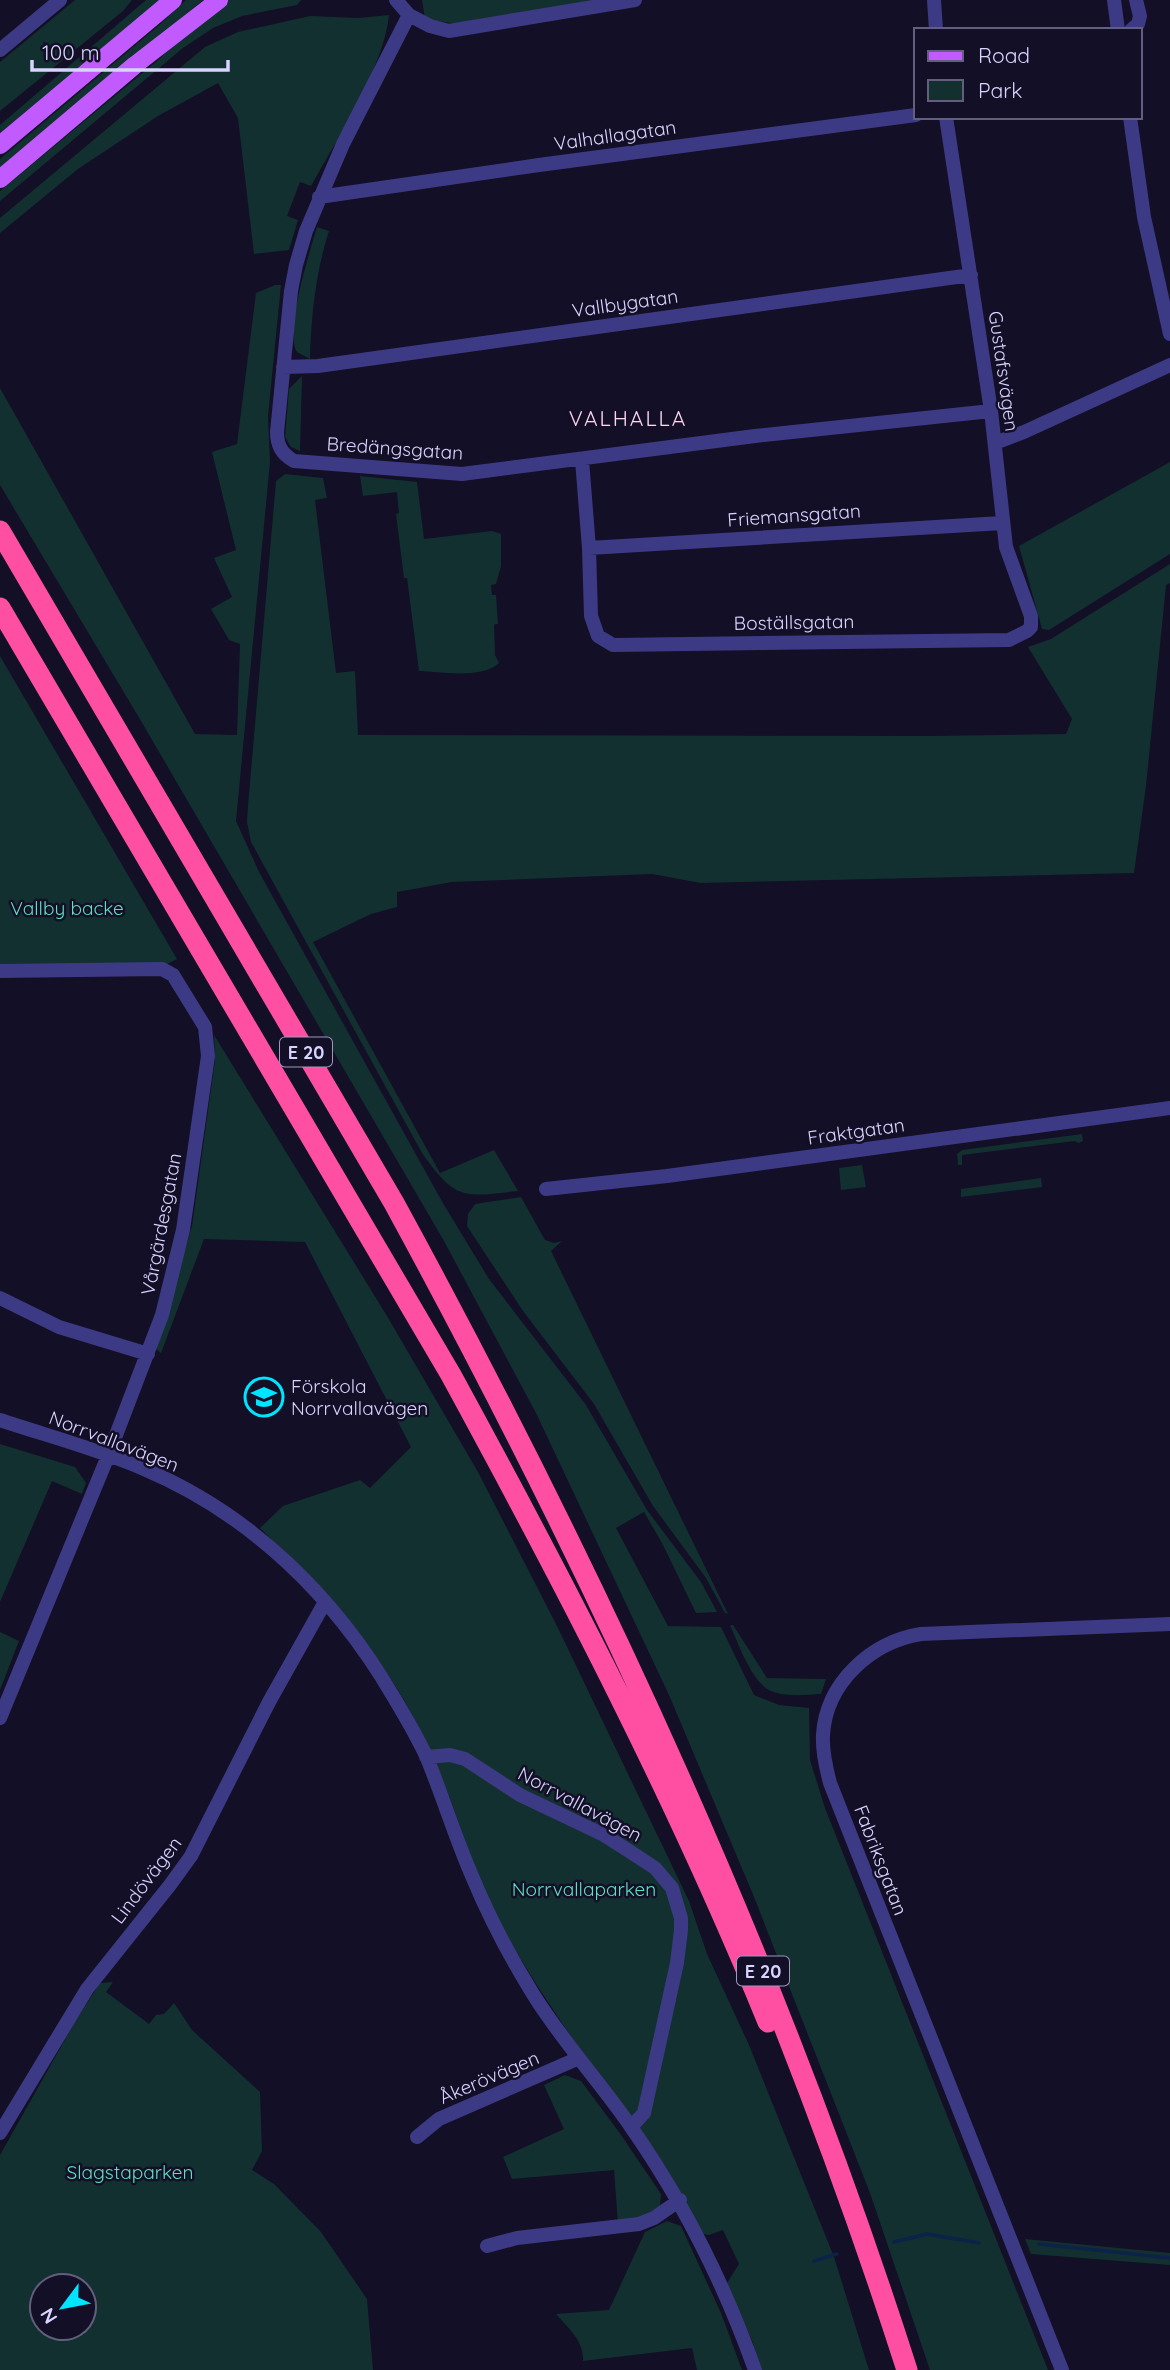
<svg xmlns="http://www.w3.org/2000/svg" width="1170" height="2370" font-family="Quicksand,sans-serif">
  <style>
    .green { fill: #12302f; fill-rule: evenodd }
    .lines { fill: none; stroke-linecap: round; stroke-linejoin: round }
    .stream { stroke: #0c2248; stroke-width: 3.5 }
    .minor { stroke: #3d3a85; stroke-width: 14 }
    .major { stroke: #c25bff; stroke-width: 18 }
    .highway { stroke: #ff4fa3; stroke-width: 21 }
    .labels { text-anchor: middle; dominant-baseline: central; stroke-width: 5; stroke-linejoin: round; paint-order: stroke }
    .shield { fill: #130f26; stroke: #9e99be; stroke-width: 2 }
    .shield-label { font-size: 18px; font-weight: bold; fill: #d9d4ff }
    .street-label { font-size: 19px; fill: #d9d4ff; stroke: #130f26 }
    .park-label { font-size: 19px; fill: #5fe0c0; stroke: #130f26 }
    .poi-label { font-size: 19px; fill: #d9d4ff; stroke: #130f26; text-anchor: start }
    .neighbourhood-label { font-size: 21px; letter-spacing: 2px; fill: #ffd6f0; stroke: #130f26 }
  </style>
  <rect width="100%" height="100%" fill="#130f26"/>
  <path class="green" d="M75 0H132L123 11 0 111V62Z
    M146 0H160L0 133V125Z
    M186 0H203L0 168V159L157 27Z
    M221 0H301L297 5 242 16 213 28 183 48 0 201V191L157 61Z
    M422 0H602L457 24 425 19Z
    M389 15C384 67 337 139 311 186L300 182 287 216 298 220 289 250 254 254 238 118 218 83 158 116 78 169 0 233V218L205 47 238 32 310 16 359 18Z
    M317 227 329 231C316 271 311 316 310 359L297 352C284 332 310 251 317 227Z
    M275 285H281L268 416 270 462 236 821 259 872 444 1205 489 1279 586 1405 647 1510 701 1582 717 1612 696 1613 662 1543 644 1512 616 1528 668 1626 721 1627 754 1695 779 1705 809 1708 810 1760 825 1808 1048 2370H930L870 2193 754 1897 669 1695 536 1413 444 1241 141 721 0 485V388L195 734 237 735 240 644 229 640 211 609 232 597 214 558 236 550 212 452 237 444 256 293Z
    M302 376 300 451 291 447 285 437 289 389Z
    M1170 462V554L1049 630 1042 629 1019 546Z
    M285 474 323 478 327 498 315 500 336 673 355 671 358 735 930 736 1066 734 1072 719 1028 647 1051 639 1170 564V583L1166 585 1146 786 1134 873 701 883 652 874 452 882 397 892V907L371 914 313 942 440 1173 494 1150 518 1191C463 1197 456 1201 422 1153L251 842 247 822 248 806 276 481Z
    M360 476 417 482 424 539 492 531 501 534V566L496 584 491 585 492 595H496L498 624H495L494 626 495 655 499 663C482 679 442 672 419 671L407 578H404L396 514 399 513 397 492 363 496Z
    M0 656 177 959 167 964 0 965Z
    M214 1035 387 1316 478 1472 557 1626 689 1901 707 1954 749 2045 834 2257 869 2370H761L753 2343 727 2283 739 2264 723 2230 709 2235 703 2234C665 2177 627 2120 589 2063 558 2017 527 1973 501 1925 474 1876 461 1823 440 1773 398 1670 338 1604 260 1528L283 1506 360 1480 370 1488 411 1447 305 1242 204 1239 161 1353 156 1349 192 1226 215 1060Z
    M1082 1134 1083 1141 1078 1143 1075 1141 962 1155V1165H958L957 1154 962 1150Z
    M862 1165 866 1187 841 1190 839 1168Z
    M1041 1178 1042 1187 961 1197V1189Z
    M521 1197 545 1240 554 1243 562 1241 551 1251 728 1614 725 1613 706 1578 653 1506 594 1404 523 1311 467 1226 468 1214 475 1204Z
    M0 1444 75 1467 86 1483 82 1494 52 1481 0 1602Z
    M730 1625H733L767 1678 826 1679 821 1694C805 1695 785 1697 771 1691 752 1683 738 1643 730 1625Z
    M0 1632 19 1641 0 1690Z
    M113 1982 106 1992 149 2024 156 2015 164 2014 174 2003 192 2030 260 2092 262 2151 252 2170 274 2184 321 2232 367 2299 373 2370H0V2155L76 2020 100 1983ZM42 2286H84V2328H42Z
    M565 2075 581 2081 619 2132 661 2194 660 2206 637 2221 618 2224 614 2170 512 2179 503 2157 564 2129 544 2085Z
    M667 2221 681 2226 721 2313 742 2370H697L692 2348 583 2361C584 2341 569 2329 556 2314L609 2310 645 2232Z
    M1025 2239 1170 2253V2265L1031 2254Z"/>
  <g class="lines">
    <path class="stream" d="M894 2242 927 2234 979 2243
      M1039 2244 1170 2258
      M814 2261 837 2254"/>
    <path class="minor" d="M396 0 409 15 343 144 306 231 296 265 291 291 277 432C277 446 282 454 294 461L462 474 755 436 991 411
      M934 0 936 30
      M1114 0 1118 30
      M409 15 430 26 449 31 635 0
      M1131 30 1138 24 1140 16 1136 0
      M0 50 60 0
      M1130 117 1144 217 1170 334
      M319 197 539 165 916 115
      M283 367 318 366 971 275
      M995 443 1024 432 1170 365
      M582 460 589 548 591 616 598 636 613 645 1009 640 1027 631 1031 627V616L1006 547 991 411 946 117
      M589 548 1002 523
      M0 971 162 969 173 975 205 1027 208 1056 183 1230 162 1315 108 1456 0 1718
      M546 1189 667 1176 1170 1108
      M0 1298 59 1327 148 1354
      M0 1420C48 1436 98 1449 144 1469 251 1514 335 1597 393 1696 405 1716 417 1736 427 1758 443 1797 455 1837 472 1876 489 1917 510 1957 533 1994 562 2041 600 2082 631 2127 684 2203 724 2283 755 2370
      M426 1757 450 1755 465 1759 520 1795 604 1835 626 1849 655 1868 672 1888 681 1918V1930L677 1963 644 2113 631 2127
      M0 2133 87 1989 170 1885 191 1856 269 1702 325 1602
      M417 2137 439 2119 579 2058
      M487 2246 517 2238 639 2224 654 2218 680 2200
      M1062 2370 830 1783C826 1768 822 1752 823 1735 826 1683 871 1642 921 1634L1170 1624"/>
    <path class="major" d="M0 145 173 0
      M0 179 135 65 219 0"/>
    <path class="highway" d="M0 531 394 1203C598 1577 777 1964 907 2370
      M0 608 451 1375C566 1586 677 1799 768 2022"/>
  </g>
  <defs>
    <symbol id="school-ring" viewBox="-11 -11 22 22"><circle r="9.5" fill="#130f26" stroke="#00e5ff" stroke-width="1.5"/><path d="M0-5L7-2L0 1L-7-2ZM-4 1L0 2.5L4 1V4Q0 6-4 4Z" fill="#00e5ff"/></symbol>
  </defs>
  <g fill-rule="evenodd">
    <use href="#school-ring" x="242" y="1375" width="44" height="44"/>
  </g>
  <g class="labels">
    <g class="shield">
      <rect x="280" y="1037.5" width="52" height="29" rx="5"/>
      <rect x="737" y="1956.5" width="52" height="29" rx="5"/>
    </g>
    <g class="shield-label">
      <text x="306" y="1052">E 20</text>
      <text x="763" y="1971">E 20</text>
    </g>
    <g class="street-label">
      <text transform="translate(615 135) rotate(-8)">Valhallagatan</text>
      <text transform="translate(625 303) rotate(-8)">Vallbygatan</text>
      <text transform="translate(1004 371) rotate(82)">Gustafsvägen</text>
      <text transform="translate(395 448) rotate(4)">Bredängsgatan</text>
      <text transform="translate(794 515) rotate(-4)">Friemansgatan</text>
      <text transform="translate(794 622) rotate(-1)">Boställsgatan</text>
      <text transform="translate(856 1131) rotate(-8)">Fraktgatan</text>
      <text transform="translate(161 1224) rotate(-79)">Vårgärdesgatan</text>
      <text transform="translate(114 1441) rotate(21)">Norrvallavägen</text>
      <text transform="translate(580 1804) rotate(28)">Norrvallavägen</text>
      <text transform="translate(881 1860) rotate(69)">Fabriksgatan</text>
      <text transform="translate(146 1880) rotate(-53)">Lindövägen</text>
      <text transform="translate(489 2077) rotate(-23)">Åkerövägen</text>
    </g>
    <g class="park-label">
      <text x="67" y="908">Vallby backe</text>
      <text x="584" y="1889">Norrvallaparken</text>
      <text x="130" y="2172">Slagstaparken</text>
    </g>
    <g class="poi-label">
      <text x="291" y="1386">Förskola<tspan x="291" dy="22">Norrvallavägen</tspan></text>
    </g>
    <g class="neighbourhood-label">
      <text x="628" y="418">VALHALLA</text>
    </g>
  </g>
  <rect x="914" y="28" width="228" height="91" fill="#130f26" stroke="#625e7d" stroke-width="2"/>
  <rect x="928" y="51" width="35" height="10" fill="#c25bff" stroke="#625e7d" stroke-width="2"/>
  <text x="978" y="63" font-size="21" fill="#d9d4ff">Road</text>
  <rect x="928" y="80" width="35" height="21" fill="#12302f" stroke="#625e7d" stroke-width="2"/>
  <text x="978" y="98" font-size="21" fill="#d9d4ff">Park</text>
  <g transform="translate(63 2307) rotate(238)"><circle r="33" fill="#130f26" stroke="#625e7d" stroke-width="2"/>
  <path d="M0-5L12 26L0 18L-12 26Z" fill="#00e5ff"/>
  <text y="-10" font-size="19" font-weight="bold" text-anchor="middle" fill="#d9d4ff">N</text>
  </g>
  <path d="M32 60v10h196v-10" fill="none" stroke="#d9d4ff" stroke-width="3.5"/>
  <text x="42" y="60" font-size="21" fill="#d9d4ff" stroke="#130f26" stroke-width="5" paint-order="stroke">100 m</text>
</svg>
